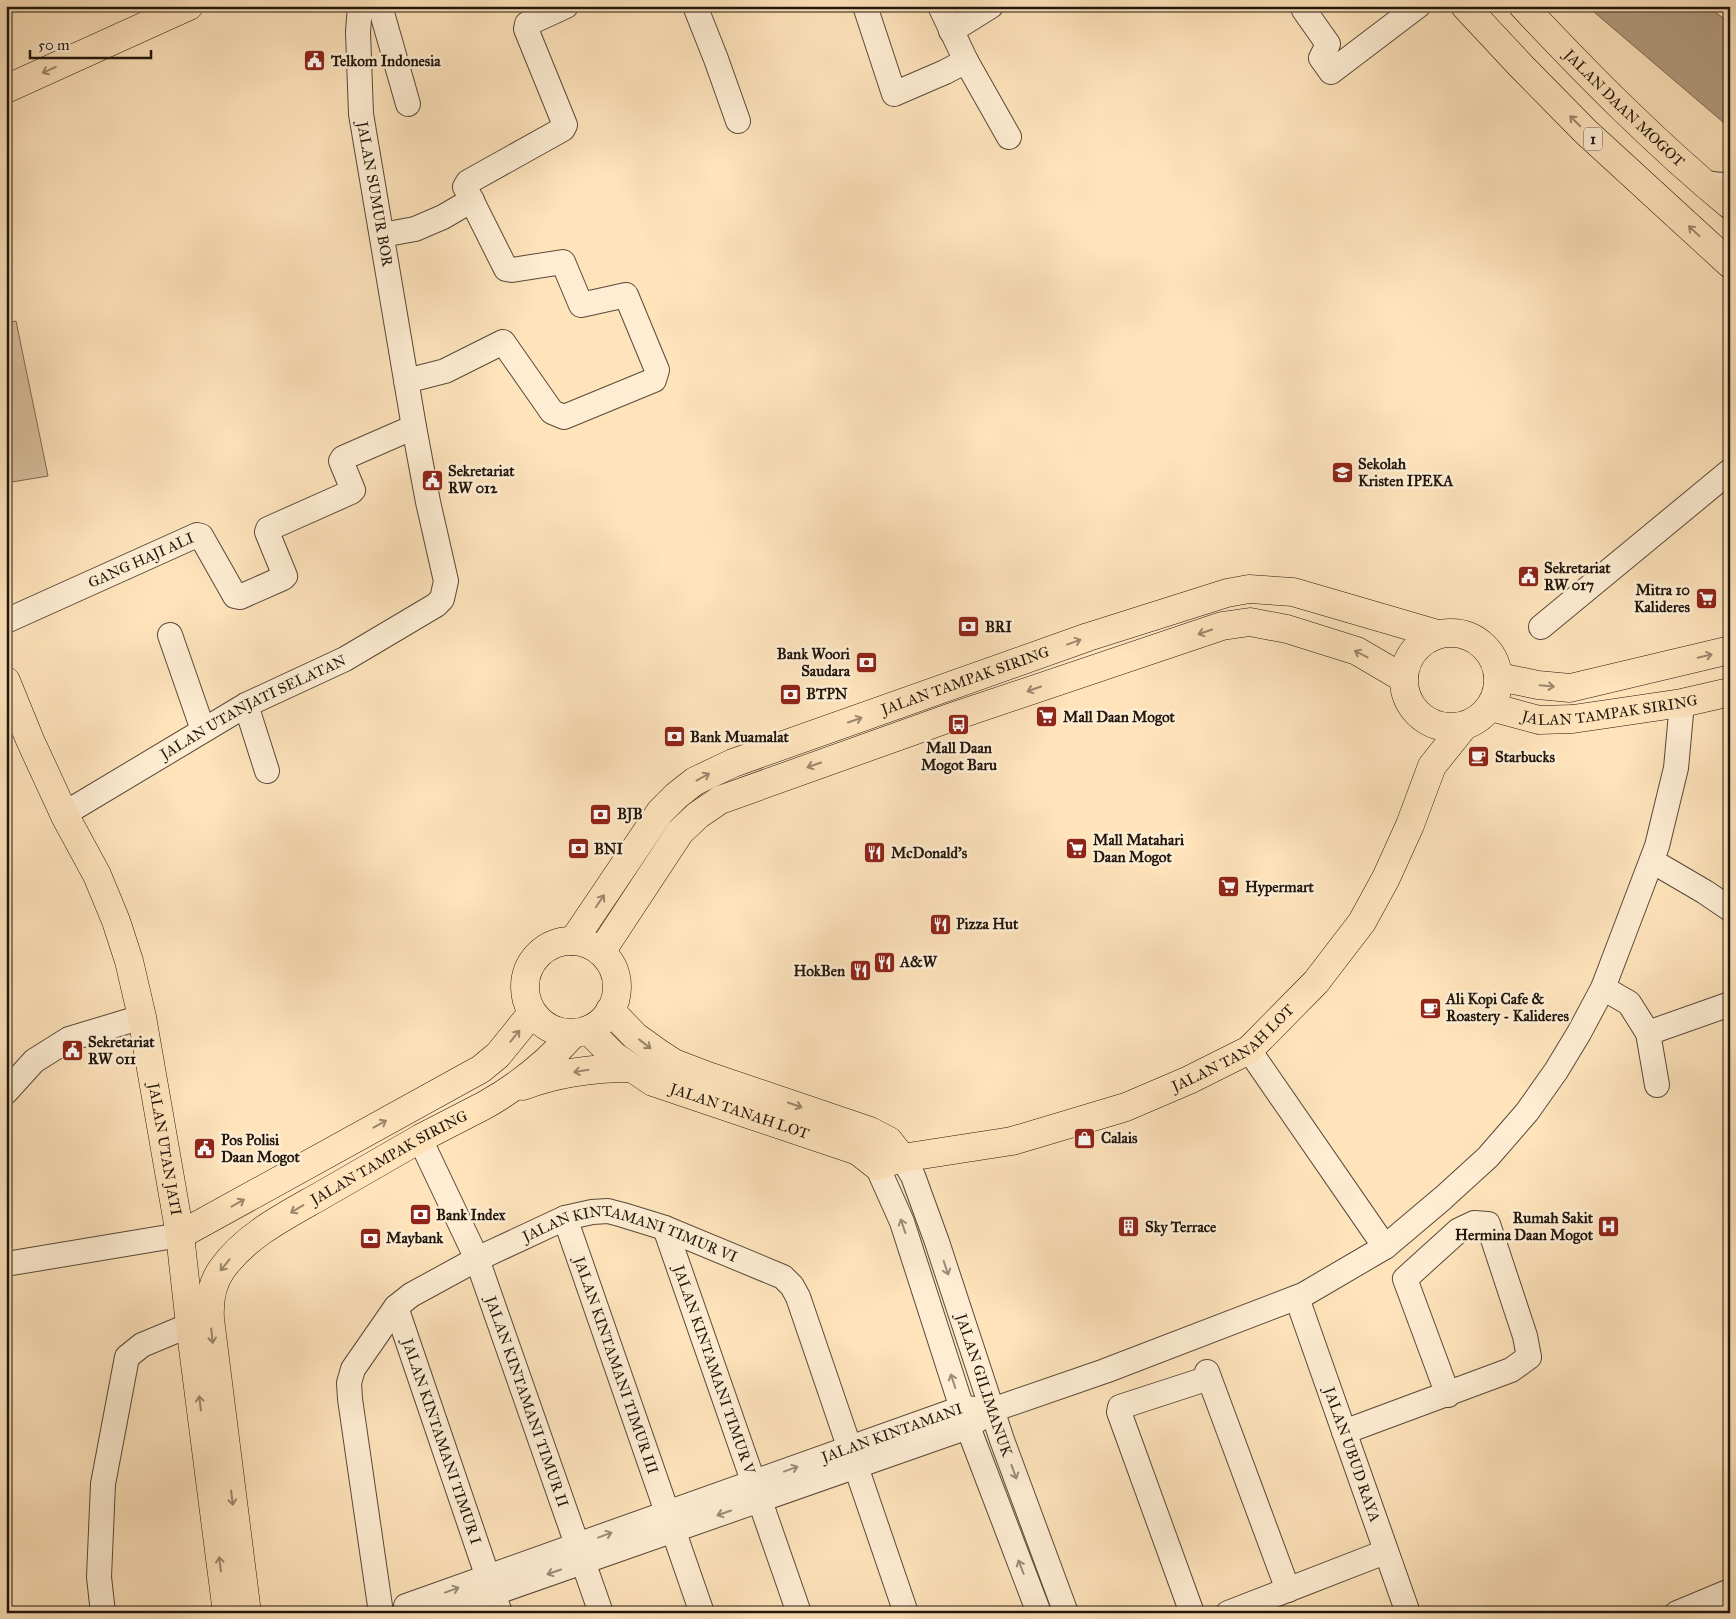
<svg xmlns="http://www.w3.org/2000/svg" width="1736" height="1619" font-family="'IM FELL Great Primer',serif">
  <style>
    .green { fill: #d8c09d; stroke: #7c6b55 }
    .water { fill: #b39d80; stroke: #796752 }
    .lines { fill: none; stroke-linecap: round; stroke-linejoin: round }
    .minor-casing { stroke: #584938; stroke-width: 26 }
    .major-casing { stroke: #21160d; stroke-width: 29 }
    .highway-casing { stroke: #21160d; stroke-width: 29 }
    .minor { stroke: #feedd3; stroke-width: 24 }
    .major { stroke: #fee3bb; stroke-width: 28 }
    .highway { stroke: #fee3bb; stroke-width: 28 }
    .oneway { stroke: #9b876d }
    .oneway2 { stroke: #9b8c7a }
    .labels { text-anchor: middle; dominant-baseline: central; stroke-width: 5; stroke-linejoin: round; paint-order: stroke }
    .shield { fill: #feedd3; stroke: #635648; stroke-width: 1 }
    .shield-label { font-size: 14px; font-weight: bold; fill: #21160d }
    .poi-label { font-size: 15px; font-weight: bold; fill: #21160d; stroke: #feedd3; text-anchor: start }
    .street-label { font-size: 15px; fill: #21160d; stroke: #feedd3 }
  </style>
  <rect width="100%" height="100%" fill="#fee3bb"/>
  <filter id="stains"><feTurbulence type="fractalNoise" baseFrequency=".004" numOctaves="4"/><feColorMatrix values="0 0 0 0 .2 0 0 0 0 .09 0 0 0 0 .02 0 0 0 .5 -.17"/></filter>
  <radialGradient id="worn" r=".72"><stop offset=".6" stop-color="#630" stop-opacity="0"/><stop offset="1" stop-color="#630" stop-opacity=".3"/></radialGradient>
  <path class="green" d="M16 321 48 476 6 483V323Z"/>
  <path class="water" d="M1587 6H1707L1730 23V128Z"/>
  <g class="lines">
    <defs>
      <g id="minor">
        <path d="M380 6 408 104"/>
        <path d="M695 6 716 59 738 121"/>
        <path d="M865 6 894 94 945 72 966 61 1009 137"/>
        <path d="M940 6 966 61"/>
        <path d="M1306 6 1304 10 1328 44 1321 58 1331 72 1418 6"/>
        <path d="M951 31 991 6"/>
        <path d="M1702 182 1720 185 1730 184"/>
        <path d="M382 235 415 229 443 217 472 200"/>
        <path d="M406 381 445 371 503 342 552 412 564 417 654 380 657 370 626 295 581 305 563 262 512 270 506 269 465 187 468 182 563 129 565 125 526 29 527 24 566 6"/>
        <path id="s1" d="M6 621 197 535 201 536 235 596 240 597 283 578 285 576 267 532 268 529 351 492 353 490 341 461 343 458 414 427"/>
        <path d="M1541 627 1730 471"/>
        <path d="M170 635 203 730"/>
        <path d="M246 705 267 771"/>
        <path id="s2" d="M65 816 74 808 246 705 345 659 436 605 442 599 446 581 428 502 414 427 361 114 358 32 360 6"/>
        <path d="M1652 861 1705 892 1730 909"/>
        <path d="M1603 988 1629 1003 1648 1033 1657 1085"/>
        <path d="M1648 1033 1730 1004"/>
        <path d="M1249 1050 1385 1247"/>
        <path d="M6 1092 34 1061 69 1039 142 1017"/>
        <path id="s3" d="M420 1139 477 1259 601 1613"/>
        <path id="s4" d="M902 1158 913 1176 937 1242 1002 1440 1066 1613"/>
        <path d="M877 1166 902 1222 968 1427 1039 1613"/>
        <path id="s5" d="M565 1218 702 1613"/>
        <path id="s6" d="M665 1228 799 1613"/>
        <path d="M6 1264 180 1235"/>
        <path id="s7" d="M1297 1298 1408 1613"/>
        <path id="s8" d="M396 1307 500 1613"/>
        <path d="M1207 1372 1288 1590"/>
        <path d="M1344 1432 1511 1370 1529 1357 1525 1336 1488 1224 1474 1223 1459 1230 1405 1279 1448 1395"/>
        <path id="s9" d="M406 1606 962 1408 992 1410"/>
        <path d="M103 1613 99 1577 103 1484 127 1357 142 1345 190 1325"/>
        <path id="s10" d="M381 1613 350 1399 349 1383 353 1369 396 1307 411 1295 477 1259 565 1218 592 1212 608 1211 623 1215 665 1228 783 1277 792 1286 798 1297 906 1613"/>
        <path d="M437 1613 968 1427 992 1410 1105 1371 1303 1295 1385 1247 1443 1198 1488 1157 1527 1112 1556 1071 1579 1033 1603 988 1657 846 1676 768 1682 703"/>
        <path d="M1192 1613 1119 1412 1120 1407 1123 1406 1209 1378"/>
        <path d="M1228 1613 1385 1552"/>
        <path d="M1677 1613 1730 1591"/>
      </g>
      <g id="major">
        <path d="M6 89 189 6"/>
        <circle cx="1451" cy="680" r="47"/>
        <path d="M1499 677 1538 685 1570 688 1730 650"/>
        <path id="s11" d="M6 681 30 740 65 816 97 875 116 921 129 961 142 1017 180 1235 190 1325 227 1613"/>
        <path id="s12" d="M1491 707 1539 720 1573 719 1682 703 1730 692"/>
        <path id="s13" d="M573 941 660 812 676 796 695 781 733 763 1088 637 1227 593 1249 589 1293 592 1437 634"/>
        <circle cx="571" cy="987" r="46"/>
        <path d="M601 952 680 832 698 815 720 800 952 717 1222 626 1250 622 1287 629 1357 651 1403 678"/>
        <path d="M610 1010 635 1036 660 1054 674 1063 708 1076 870 1131 889 1141 902 1158"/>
        <path id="s14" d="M588 1030 614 1056 653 1082 858 1151 877 1166 902 1158 1012 1141 1126 1107 1189 1080 1249 1050 1316 982 1362 922 1386 878 1410 825 1432 766 1464 726"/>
        <path d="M523 1086C557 1073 593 1068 630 1068"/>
        <path d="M180 1235 481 1069 498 1055 532 1013"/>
        <path id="s15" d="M247 1613 210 1319C209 1301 211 1284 222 1269 246 1235 287 1215 322 1195 355 1176 388 1157 421 1138 442 1127 464 1116 485 1105 517 1087 549 1061 573 1034"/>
      </g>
      <g id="highway">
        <path d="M1465 6 1521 66 1586 132 1730 264"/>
        <path id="s16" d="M1523 6C1589 76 1656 144 1730 205"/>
      </g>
    </defs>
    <use href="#minor" class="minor-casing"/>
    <use href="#major" class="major-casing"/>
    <use href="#highway" class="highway-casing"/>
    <use href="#minor" class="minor"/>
    <use href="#major" class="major"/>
    <use href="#highway" class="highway"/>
  </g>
  <defs><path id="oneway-shaft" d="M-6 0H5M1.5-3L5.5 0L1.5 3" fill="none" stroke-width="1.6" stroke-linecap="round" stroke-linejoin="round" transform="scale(1.25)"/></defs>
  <g class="oneway">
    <use href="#oneway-shaft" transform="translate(49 70) rotate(156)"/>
    <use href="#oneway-shaft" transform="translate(1575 121) rotate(-135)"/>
    <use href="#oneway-shaft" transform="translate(1694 231) rotate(-137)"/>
    <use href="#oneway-shaft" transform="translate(1205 632) rotate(161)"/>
    <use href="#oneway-shaft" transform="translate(1074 642) rotate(-20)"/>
    <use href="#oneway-shaft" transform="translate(1361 654) rotate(-153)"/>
    <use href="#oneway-shaft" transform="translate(1705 656) rotate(-13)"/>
    <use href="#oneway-shaft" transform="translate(1547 686) rotate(5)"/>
    <use href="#oneway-shaft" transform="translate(1034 689) rotate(161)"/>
    <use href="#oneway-shaft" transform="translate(855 720) rotate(-19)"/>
    <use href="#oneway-shaft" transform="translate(814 765) rotate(161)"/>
    <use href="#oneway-shaft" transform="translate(703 777) rotate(-29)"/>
    <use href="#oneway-shaft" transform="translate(600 901) rotate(-56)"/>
    <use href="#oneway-shaft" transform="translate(515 1036) rotate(-51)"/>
    <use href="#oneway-shaft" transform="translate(645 1044) rotate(38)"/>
    <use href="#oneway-shaft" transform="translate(581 1071) rotate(171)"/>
    <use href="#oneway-shaft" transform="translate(795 1105) rotate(19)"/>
    <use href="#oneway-shaft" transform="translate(380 1124) rotate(-29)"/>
    <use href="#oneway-shaft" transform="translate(238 1203) rotate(-29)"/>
    <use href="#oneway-shaft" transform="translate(297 1209) rotate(149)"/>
    <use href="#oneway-shaft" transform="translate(225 1265) rotate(129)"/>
    <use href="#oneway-shaft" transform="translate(212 1336) rotate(84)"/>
    <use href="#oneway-shaft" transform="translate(200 1403) rotate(-97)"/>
    <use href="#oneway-shaft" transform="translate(232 1498) rotate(83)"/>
    <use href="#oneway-shaft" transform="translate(220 1564) rotate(-97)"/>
  </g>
  <g class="oneway2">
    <use href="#oneway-shaft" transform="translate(903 1226) rotate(-109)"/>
    <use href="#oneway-shaft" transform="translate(946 1268) rotate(72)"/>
    <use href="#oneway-shaft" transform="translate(953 1381) rotate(-108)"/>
    <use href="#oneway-shaft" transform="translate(791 1469) rotate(-20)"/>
    <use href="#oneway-shaft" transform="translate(1014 1472) rotate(70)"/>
    <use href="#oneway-shaft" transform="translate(724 1513) rotate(161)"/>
    <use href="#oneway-shaft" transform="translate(605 1535) rotate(-20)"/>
    <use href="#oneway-shaft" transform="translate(1021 1567) rotate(-111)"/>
    <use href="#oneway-shaft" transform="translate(554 1572) rotate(161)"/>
    <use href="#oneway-shaft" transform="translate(452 1590) rotate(-20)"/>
  </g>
  <defs>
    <symbol id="civic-square" viewBox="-11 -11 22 22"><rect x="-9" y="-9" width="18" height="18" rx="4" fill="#8f2418" stroke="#feedd3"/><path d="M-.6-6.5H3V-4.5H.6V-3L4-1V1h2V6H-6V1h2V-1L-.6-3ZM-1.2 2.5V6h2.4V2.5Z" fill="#fff"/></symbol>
    <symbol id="school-square" viewBox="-11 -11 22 22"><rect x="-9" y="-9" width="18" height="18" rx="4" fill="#8f2418" stroke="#feedd3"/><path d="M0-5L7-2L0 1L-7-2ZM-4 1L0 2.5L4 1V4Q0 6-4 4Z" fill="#fff"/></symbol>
    <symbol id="supermarket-square" viewBox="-11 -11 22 22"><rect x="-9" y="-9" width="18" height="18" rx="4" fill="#8f2418" stroke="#feedd3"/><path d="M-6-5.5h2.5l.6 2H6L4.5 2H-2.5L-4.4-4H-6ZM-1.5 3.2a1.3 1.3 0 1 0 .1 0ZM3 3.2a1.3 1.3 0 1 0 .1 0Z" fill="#fff"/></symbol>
    <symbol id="bank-square" viewBox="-11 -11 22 22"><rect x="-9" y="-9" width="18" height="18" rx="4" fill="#8f2418" stroke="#feedd3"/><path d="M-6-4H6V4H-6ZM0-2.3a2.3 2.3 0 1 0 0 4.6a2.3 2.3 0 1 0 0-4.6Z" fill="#fff"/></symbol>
    <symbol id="bus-square" viewBox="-11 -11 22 22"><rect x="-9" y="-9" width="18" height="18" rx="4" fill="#8f2418" stroke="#feedd3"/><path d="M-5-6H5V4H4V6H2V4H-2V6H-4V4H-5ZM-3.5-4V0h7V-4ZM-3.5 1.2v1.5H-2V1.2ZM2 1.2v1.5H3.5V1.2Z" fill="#fff"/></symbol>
    <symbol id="cafe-square" viewBox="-11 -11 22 22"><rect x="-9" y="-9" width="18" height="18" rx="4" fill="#8f2418" stroke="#feedd3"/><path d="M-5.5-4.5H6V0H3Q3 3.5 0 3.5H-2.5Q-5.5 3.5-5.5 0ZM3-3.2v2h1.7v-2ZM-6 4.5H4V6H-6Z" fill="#fff"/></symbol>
    <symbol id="restaurant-square" viewBox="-11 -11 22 22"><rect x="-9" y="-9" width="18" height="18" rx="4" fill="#8f2418" stroke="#feedd3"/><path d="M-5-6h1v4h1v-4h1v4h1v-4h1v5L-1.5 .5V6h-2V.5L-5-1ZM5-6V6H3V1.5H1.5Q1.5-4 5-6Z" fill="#fff"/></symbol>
    <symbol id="shop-square" viewBox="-11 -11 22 22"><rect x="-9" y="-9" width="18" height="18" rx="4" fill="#8f2418" stroke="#feedd3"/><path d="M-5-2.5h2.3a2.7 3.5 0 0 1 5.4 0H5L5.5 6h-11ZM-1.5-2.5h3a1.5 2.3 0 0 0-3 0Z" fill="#fff"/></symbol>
    <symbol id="building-square" viewBox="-11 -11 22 22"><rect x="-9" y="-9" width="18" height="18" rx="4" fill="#8f2418" stroke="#feedd3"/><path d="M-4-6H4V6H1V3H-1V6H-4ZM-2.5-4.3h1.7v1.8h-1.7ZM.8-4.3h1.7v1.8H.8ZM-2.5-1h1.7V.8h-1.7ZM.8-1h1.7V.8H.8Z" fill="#fff"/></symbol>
    <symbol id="hospital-square" viewBox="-11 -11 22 22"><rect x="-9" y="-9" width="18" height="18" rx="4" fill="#8f2418" stroke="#feedd3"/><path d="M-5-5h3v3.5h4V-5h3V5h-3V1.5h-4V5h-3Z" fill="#fff"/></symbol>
  </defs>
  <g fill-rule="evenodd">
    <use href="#civic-square" x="302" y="48" width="25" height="25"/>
    <use href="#school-square" x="1330" y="460" width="25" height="25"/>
    <use href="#civic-square" x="420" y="468" width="25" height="25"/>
    <use href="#civic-square" x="1516" y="564" width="25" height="25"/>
    <use href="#supermarket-square" x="1694" y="586" width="25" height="25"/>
    <use href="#bank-square" x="956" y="614" width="25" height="25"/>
    <use href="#bank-square" x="854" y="650" width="25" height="25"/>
    <use href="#bank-square" x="778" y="682" width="25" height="25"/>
    <use href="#supermarket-square" x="1034" y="704" width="25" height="25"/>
    <use href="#bus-square" x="946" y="712" width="25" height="25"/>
    <use href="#bank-square" x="662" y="724" width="25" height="25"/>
    <use href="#cafe-square" x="1466" y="744" width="25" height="25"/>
    <use href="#bank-square" x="588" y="802" width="25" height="25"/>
    <use href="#bank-square" x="566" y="836" width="25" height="25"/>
    <use href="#supermarket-square" x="1064" y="836" width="25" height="25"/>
    <use href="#restaurant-square" x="862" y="840" width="25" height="25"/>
    <use href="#supermarket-square" x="1216" y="874" width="25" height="25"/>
    <use href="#restaurant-square" x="928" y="912" width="25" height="25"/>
    <use href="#restaurant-square" x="872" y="950" width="25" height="25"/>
    <use href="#restaurant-square" x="848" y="958" width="25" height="25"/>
    <use href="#cafe-square" x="1418" y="996" width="25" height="25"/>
    <use href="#civic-square" x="60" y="1038" width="25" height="25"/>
    <use href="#shop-square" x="1072" y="1126" width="25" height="25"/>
    <use href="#civic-square" x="192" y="1136" width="25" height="25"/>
    <use href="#bank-square" x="408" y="1202" width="25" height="25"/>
    <use href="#building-square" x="1116" y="1214" width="25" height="25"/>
    <use href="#hospital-square" x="1596" y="1214" width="25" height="25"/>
    <use href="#bank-square" x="358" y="1226" width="25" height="25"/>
  </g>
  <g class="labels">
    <rect class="shield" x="1584" y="127.5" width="18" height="23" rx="4"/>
    <g class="shield-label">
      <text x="1593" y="139">1</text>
    </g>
    <g class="poi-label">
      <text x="331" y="61">Telkom Indonesia</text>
      <text x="1358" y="464">Sekolah<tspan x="1358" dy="17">Kristen IPEKA</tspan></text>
      <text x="448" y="471">Sekretariat<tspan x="448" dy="17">RW 012</tspan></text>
      <text x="1544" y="568">Sekretariat<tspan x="1544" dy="17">RW 017</tspan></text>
      <text x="1690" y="590" text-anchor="end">Mitra 10<tspan x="1690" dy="17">Kalideres</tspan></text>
      <text x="985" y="627">BRI</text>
      <text x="850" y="654" text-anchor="end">Bank Woori<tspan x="850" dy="17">Saudara</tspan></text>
      <text x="806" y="694">BTPN</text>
      <text x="1063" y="717">Mall Daan Mogot</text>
      <text x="690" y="737">Bank Muamalat</text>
      <text x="959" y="748" text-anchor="middle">Mall Daan<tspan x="959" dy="17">Mogot Baru</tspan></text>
      <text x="1495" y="757">Starbucks</text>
      <text x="617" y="814">BJB</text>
      <text x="1093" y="840">Mall Matahari<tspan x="1093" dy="17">Daan Mogot</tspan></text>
      <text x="594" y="849">BNI</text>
      <text x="891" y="853">McDonald's</text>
      <text x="1245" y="887">Hypermart</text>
      <text x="956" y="924">Pizza Hut</text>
      <text x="900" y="962">A&amp;W</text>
      <text x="845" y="971" text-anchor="end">HokBen</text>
      <text x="1446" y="999">Ali Kopi Cafe &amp;<tspan x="1446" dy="17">Roastery - Kalideres</tspan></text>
      <text x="88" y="1042">Sekretariat<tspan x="88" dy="17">RW 011</tspan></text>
      <text x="1101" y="1138">Calais</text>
      <text x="221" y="1140">Pos Polisi<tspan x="221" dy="17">Daan Mogot</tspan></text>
      <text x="436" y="1215">Bank Index</text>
      <text x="1593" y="1218" text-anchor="end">Rumah Sakit<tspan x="1593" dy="17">Hermina Daan Mogot</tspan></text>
      <text x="1145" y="1227">Sky Terrace</text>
      <text x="386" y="1238">Maybank</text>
    </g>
    <g class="street-label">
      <text stroke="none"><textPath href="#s16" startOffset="144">JALAN DAAN MOGOT</textPath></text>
      <text transform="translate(375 194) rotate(80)">JALAN SUMUR BOR</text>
      <text stroke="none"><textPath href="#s1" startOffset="148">GANG HAJI ALI</textPath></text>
      <text stroke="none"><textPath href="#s13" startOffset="491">JALAN TAMPAK SIRING</textPath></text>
      <text stroke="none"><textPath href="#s12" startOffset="121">JALAN TAMPAK SIRING</textPath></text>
      <text stroke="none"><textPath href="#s2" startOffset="218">JALAN UTANJATI SELATAN</textPath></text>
      <text stroke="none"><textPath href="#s14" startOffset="704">JALAN TANAH LOT</textPath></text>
      <text stroke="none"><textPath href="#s14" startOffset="175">JALAN TANAH LOT</textPath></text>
      <text stroke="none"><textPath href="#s11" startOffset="498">JALAN UTAN JATI</textPath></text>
      <text stroke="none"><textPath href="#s15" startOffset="551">JALAN TAMPAK SIRING</textPath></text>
      <text stroke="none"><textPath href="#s10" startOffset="581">JALAN KINTAMANI TIMUR VI</textPath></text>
      <text stroke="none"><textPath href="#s5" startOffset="156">JALAN KINTAMANI TIMUR III</textPath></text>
      <text stroke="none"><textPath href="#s6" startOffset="150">JALAN KINTAMANI TIMUR V</textPath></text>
      <text stroke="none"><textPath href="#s4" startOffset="242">JALAN GILIMANUK</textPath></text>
      <text stroke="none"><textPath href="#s3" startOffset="284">JALAN KINTAMANI TIMUR II</textPath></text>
      <text stroke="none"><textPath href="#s9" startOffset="516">JALAN KINTAMANI</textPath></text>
      <text stroke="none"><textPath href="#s8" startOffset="142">JALAN KINTAMANI TIMUR I</textPath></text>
      <text stroke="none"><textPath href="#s7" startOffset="166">JALAN UBUD RAYA</textPath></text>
    </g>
  </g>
  <rect width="1736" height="1619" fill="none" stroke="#fee3bb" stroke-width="25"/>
  <rect x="8" y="8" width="1721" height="1604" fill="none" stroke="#21160d" stroke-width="2.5"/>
  <rect x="12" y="12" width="1711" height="1594" fill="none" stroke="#21160d"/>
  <path d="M30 50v8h121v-8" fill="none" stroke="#21160d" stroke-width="2.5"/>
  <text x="38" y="50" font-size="15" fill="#21160d" stroke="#feedd3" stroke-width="4" paint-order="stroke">50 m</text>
  <rect width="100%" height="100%" filter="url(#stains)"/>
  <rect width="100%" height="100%" fill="url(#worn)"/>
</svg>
